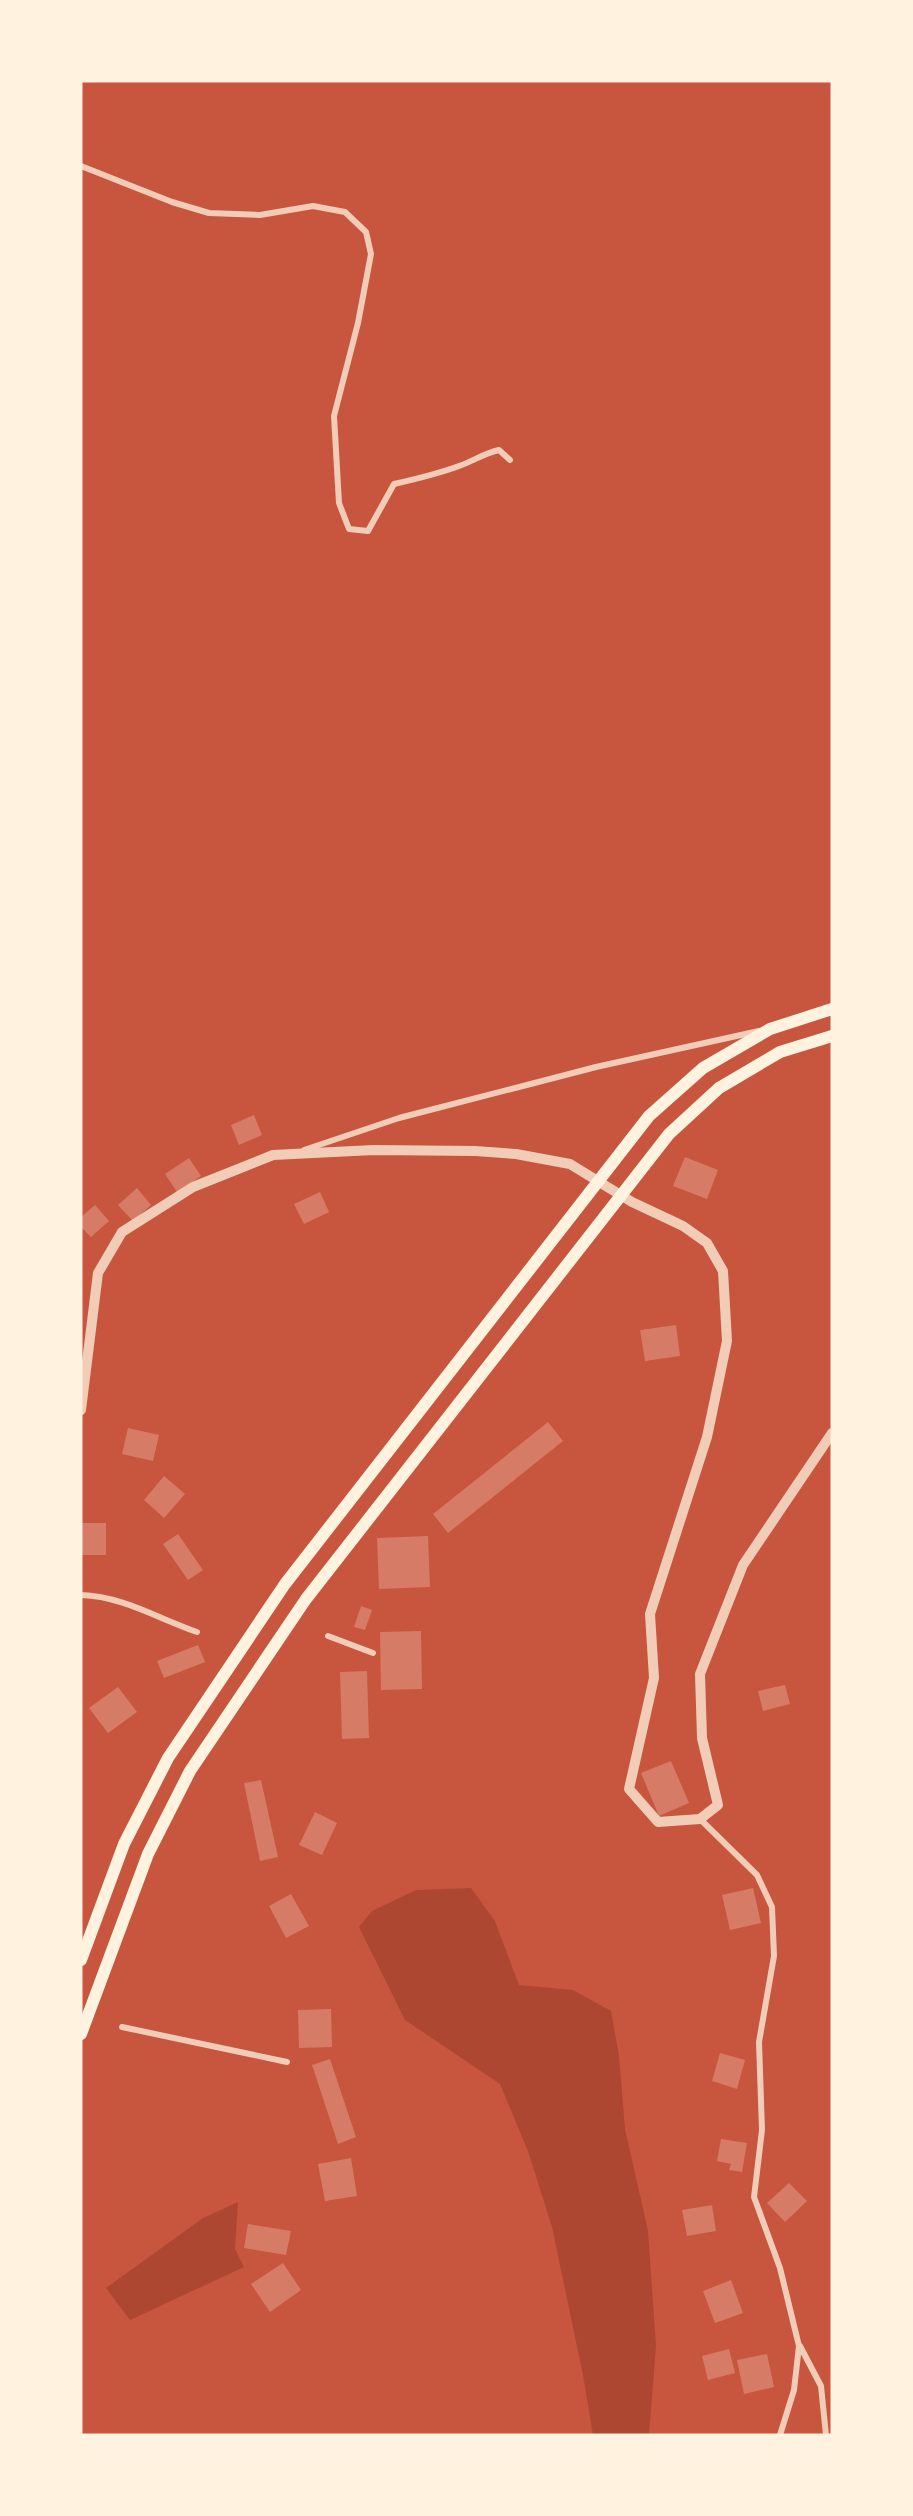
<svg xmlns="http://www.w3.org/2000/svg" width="913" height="2516" font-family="Raleway,sans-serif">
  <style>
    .green { fill: #ae4732 }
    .building { fill: #d67c66 }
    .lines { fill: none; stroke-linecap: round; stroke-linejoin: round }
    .minor { stroke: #f1ccb7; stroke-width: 6 }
    .tertiary { stroke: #f1ccb7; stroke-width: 10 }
    .secondary { stroke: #fff3e0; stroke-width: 12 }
  </style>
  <rect width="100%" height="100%" fill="#c8553d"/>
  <path class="green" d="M471 1888 495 1921 519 1985 573 1990 611 2011 619 2056 625 2129 648 2231 656 2346 649 2435H593L583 2375 552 2227 528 2151 500 2084 405 2020 359 1927 372 1911 416 1890Z
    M238 2202 235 2249 244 2267 130 2320 106 2288 203 2218Z"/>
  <path class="building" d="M254 1115 262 1135 239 1145 231 1125Z
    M685 1157 718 1170 707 1199 673 1186Z
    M189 1158 201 1176 177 1192 165 1174Z
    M137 1188 151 1205 133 1221 118 1205Z
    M320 1192 329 1212 304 1224 294 1204Z
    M95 1205 109 1221 91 1237 81 1227V1217Z
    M676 1325 680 1356 645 1361 640 1330Z
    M548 1422 563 1441 448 1533 433 1514Z
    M128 1428 159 1435 153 1461 122 1454Z
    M164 1476 185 1494 164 1518 144 1500Z
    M81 1523H106V1555H81Z
    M178 1534 203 1570 188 1580 163 1544Z
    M428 1536 430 1587 379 1589 377 1538Z
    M361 1606 372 1610 365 1630 354 1627Z
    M421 1631 422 1689 381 1690 380 1632Z
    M198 1645 205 1662 164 1678 157 1661Z
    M367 1671 369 1738 342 1739 340 1672Z
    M785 1685 790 1704 763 1711 758 1691Z
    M118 1687 137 1712 108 1733 89 1708Z
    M671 1761 689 1803 659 1816 641 1773Z
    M261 1780 278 1857 260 1861 244 1783Z
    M315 1812 337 1823 322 1855 299 1845Z
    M753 1888 761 1923 730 1930 722 1895Z
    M291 1894 309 1926 286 1938 269 1906Z
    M331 2009 332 2047 299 2048 298 2010Z
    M720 2053 745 2060 737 2089 712 2081Z
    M330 2059 356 2137 338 2144 312 2065Z
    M721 2139 747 2143 742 2172 729 2170 731 2164 717 2161Z
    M351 2158 357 2196 325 2201 318 2164Z
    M789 2183 807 2201 785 2222 767 2203Z
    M712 2205 716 2231 687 2236 682 2210Z
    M248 2224 291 2231 286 2255 244 2248Z
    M283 2263 301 2290 270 2312 251 2284Z
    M731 2280 743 2313 715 2323 703 2291Z
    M729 2349 735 2373 708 2380 702 2356Z
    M767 2354 774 2387 744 2394 737 2360Z"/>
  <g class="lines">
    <path class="minor" d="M81 166 172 202 209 213 260 215 313 206 345 212 366 232 371 254 358 323 334 416 339 503 349 529 368 531 394 484C416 479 438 474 459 466 473 461 485 453 499 450L510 460
      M304 1150 399 1118 596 1067 759 1031
      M81 1595C122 1596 159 1619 197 1632
      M328 1636 373 1653
      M700 1819 757 1875 772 1907 774 1956 759 2042 762 2130 754 2197 780 2268 799 2346 794 2390 780 2435
      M122 2027 287 2062
      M800 2346 821 2386 826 2435"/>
    <path class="tertiary" d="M81 1410 98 1273 122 1232 193 1187 273 1155 374 1150 475 1151 516 1154 570 1164 632 1202 683 1226 707 1243 723 1271 727 1341 707 1437 650 1614 654 1678 629 1789 658 1822 700 1819 718 1805 702 1738 700 1674 743 1565 832 1433"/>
    <path class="secondary" d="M81 1960 124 1844 168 1758 285 1584 649 1116 703 1068 770 1029 832 1009
      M81 2034 148 1854 190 1771 306 1599 669 1134 719 1088 780 1052 832 1036"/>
  </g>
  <rect width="913" height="2516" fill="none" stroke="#fff3e0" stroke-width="165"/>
</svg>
